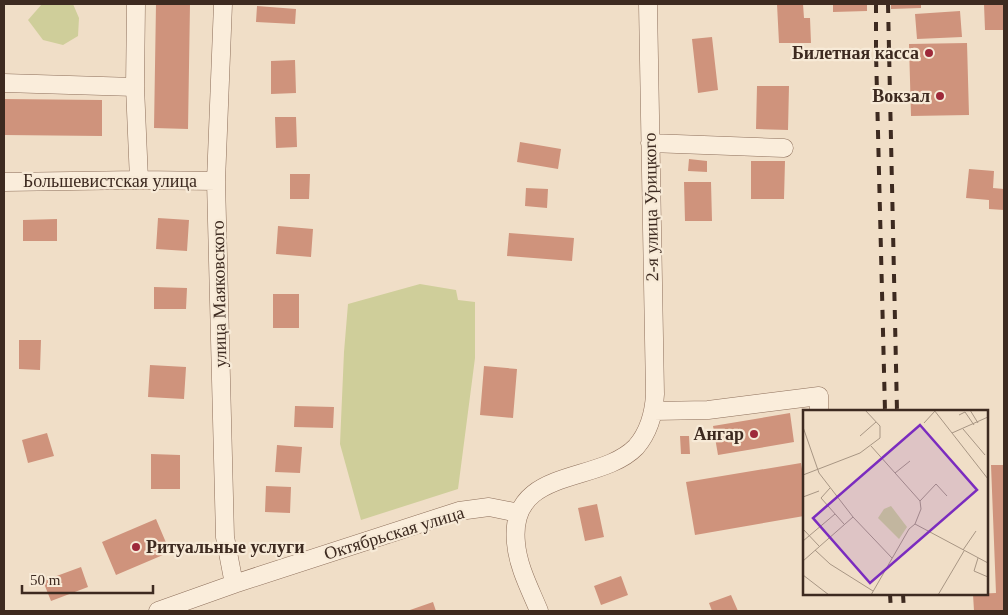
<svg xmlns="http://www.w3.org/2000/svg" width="1008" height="615" font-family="'Times New Roman',serif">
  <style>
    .green { fill: #cfce9a }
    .building { fill: #cf937c }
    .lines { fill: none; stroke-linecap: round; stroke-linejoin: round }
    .minor-casing { stroke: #8d6f5b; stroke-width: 19 }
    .minor { stroke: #faeddb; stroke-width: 18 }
    .rail { stroke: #3d2a20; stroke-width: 4; stroke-dasharray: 9 9; stroke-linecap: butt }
    .poi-dot { fill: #9e293a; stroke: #f7ead7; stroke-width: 2 }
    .labels { text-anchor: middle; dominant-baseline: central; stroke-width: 4.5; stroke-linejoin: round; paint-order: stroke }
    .poi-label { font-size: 18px; font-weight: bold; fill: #3d2a20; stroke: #f7ead7; text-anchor: end }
    .street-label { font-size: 18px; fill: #3d2a20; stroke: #f7ead7 }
    .inset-road { fill: none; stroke: #a89684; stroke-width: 1 }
    .view { fill: #7b2cbf; fill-opacity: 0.15; stroke: #7b2cbf; stroke-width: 2.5 }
    .inset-edge { fill: none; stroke: #3d2a20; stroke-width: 2.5 }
  </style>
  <rect width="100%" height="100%" fill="#f0dec7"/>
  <path class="green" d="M42 4H73L79 18 78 36 63 45 43 40 28 20Z
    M420 284 456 290 458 300 475 302V358L458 489 361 520 340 444 344 352 348 304Z"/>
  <path class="building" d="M156 4H190L188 129 154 128Z
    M777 4H803L804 18H810L811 43H779Z
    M833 4H867V11L833 12Z
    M891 4H921V8L891 9Z
    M984 4H1004V30H985Z
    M257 6 296 9 295 24 256 22Z
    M960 11 962 37 917 39 915 14Z
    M712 37 718 90 698 93 692 39Z
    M967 43 969 115 911 116 909 44Z
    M295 60 296 93 271 94V61Z
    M757 86H789L788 130 756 129Z
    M4 99 102 100V136L4 135Z
    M275 117H296L297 147 276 148Z
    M520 142 561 149 558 169 517 162Z
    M689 159 707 161V172L688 171Z
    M751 161H785L784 199H751Z
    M969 169 994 171 993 188 1004 189V210L989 209V200L966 198Z
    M290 174H310L309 199H290Z
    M684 182H711L712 221H685Z
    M526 188 548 189 547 208 525 206Z
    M158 218 189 220 187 251 156 249Z
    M57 219V241H23V220Z
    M278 226 313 229 311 257 276 254Z
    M509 233 574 238 572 261 507 256Z
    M154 287 187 288 186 309H154Z
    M273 294H299V328H273Z
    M19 340H41L40 370 19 369Z
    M150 365 186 367 184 399 148 397Z
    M484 366 517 369 513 418 480 415Z
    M295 406 334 407 333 428 294 427Z
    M790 413 794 442 718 455 713 426Z
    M47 433 54 456 28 463 22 440Z
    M680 436H689L690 454H681Z
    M277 445 302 447 300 473 275 472Z
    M151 454 180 455V489H151Z
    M801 463 804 481V516L695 535 686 482Z
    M991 465H1004V611H974L973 594 996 593Z
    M266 486 291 487 290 513 265 512Z
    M597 504 604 537 585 541 578 508Z
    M156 519 170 552 116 575 102 542Z
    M81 567 88 587 51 601 43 581Z
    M621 576 628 595 601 605 594 586Z
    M731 595 738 611H712L709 603Z
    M433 602 436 611H410V610Z"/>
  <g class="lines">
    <defs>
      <path id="minor" d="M136 4 135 87 139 180
        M223 4 216 181 225 537 234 584
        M4 83 135 87
        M650 143 784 148
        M4 182 139 180 216 181
        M654 411 708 410 819 396V411
        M158 611 234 584 459 511 489 507 519 513
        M539 611C530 589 518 567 516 543 508 466 599 485 636 447 649 432 654 413 655 394L648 4"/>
    </defs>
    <use href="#minor" class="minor-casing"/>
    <use href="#minor" class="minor"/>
    <path class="rail" d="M876 4V53L885 411
      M888 4 897 411
      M890 594 891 611
      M903 594 904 611"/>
  </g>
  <g class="poi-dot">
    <circle cx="929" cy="53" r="5"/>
    <circle cx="940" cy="96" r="5"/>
    <circle cx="754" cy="434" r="5"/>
    <circle cx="136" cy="547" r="5"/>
  </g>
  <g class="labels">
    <g class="poi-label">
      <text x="919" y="53">Билетная касса</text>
      <text x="930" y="96">Вокзал</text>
      <text x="744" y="434">Ангар</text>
      <text x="146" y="547" text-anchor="start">Ритуальные услуги</text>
    </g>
    <g class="street-label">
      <text x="110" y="181">Большевистская улица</text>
      <text transform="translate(651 207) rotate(-91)">2-я улица Урицкого</text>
      <text transform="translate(219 294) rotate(-91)">улица Маяковского</text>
      <text transform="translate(394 533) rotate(-17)">Октябрьская улица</text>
    </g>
  </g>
  <g transform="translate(803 410)">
    <rect width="185" height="185" fill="#f0dec7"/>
    <path d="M88 96 104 117 96 129 75 108 81 99Z" fill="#cfce9a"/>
    <path class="inset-road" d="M131 0 185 69M167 0 175 13M156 5 162 2 171 15M121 13 132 1M0 17 16 63 50 107 89 148M160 19 182 45M149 23 185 7M57 26 73 12M68 36 117 91M92 63 107 51M0 65 57 43 77 28V16L62 0M27 78 18 88 41 114M0 87 16 81M117 91 133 74 144 86M112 114 185 153M0 119 16 136M0 131 32 104M12 140 27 154 70 181M160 140 173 121M175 148 171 161 185 167M0 151 50 107M0 165 26 185M68 185 106 119 112 114 118 99 117 91M135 185 161 141"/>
    <path class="view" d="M117 15 174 80 67 173 10 108Z"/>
    <rect width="185" height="185" class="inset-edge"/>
  </g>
  <rect width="1008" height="615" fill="none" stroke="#3d2a20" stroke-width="10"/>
  <path d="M22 585v8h131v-8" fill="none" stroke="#3d2a20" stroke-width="2.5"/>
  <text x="30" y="585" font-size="15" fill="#3d2a20" stroke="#f7ead7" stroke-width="4" paint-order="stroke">50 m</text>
</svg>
